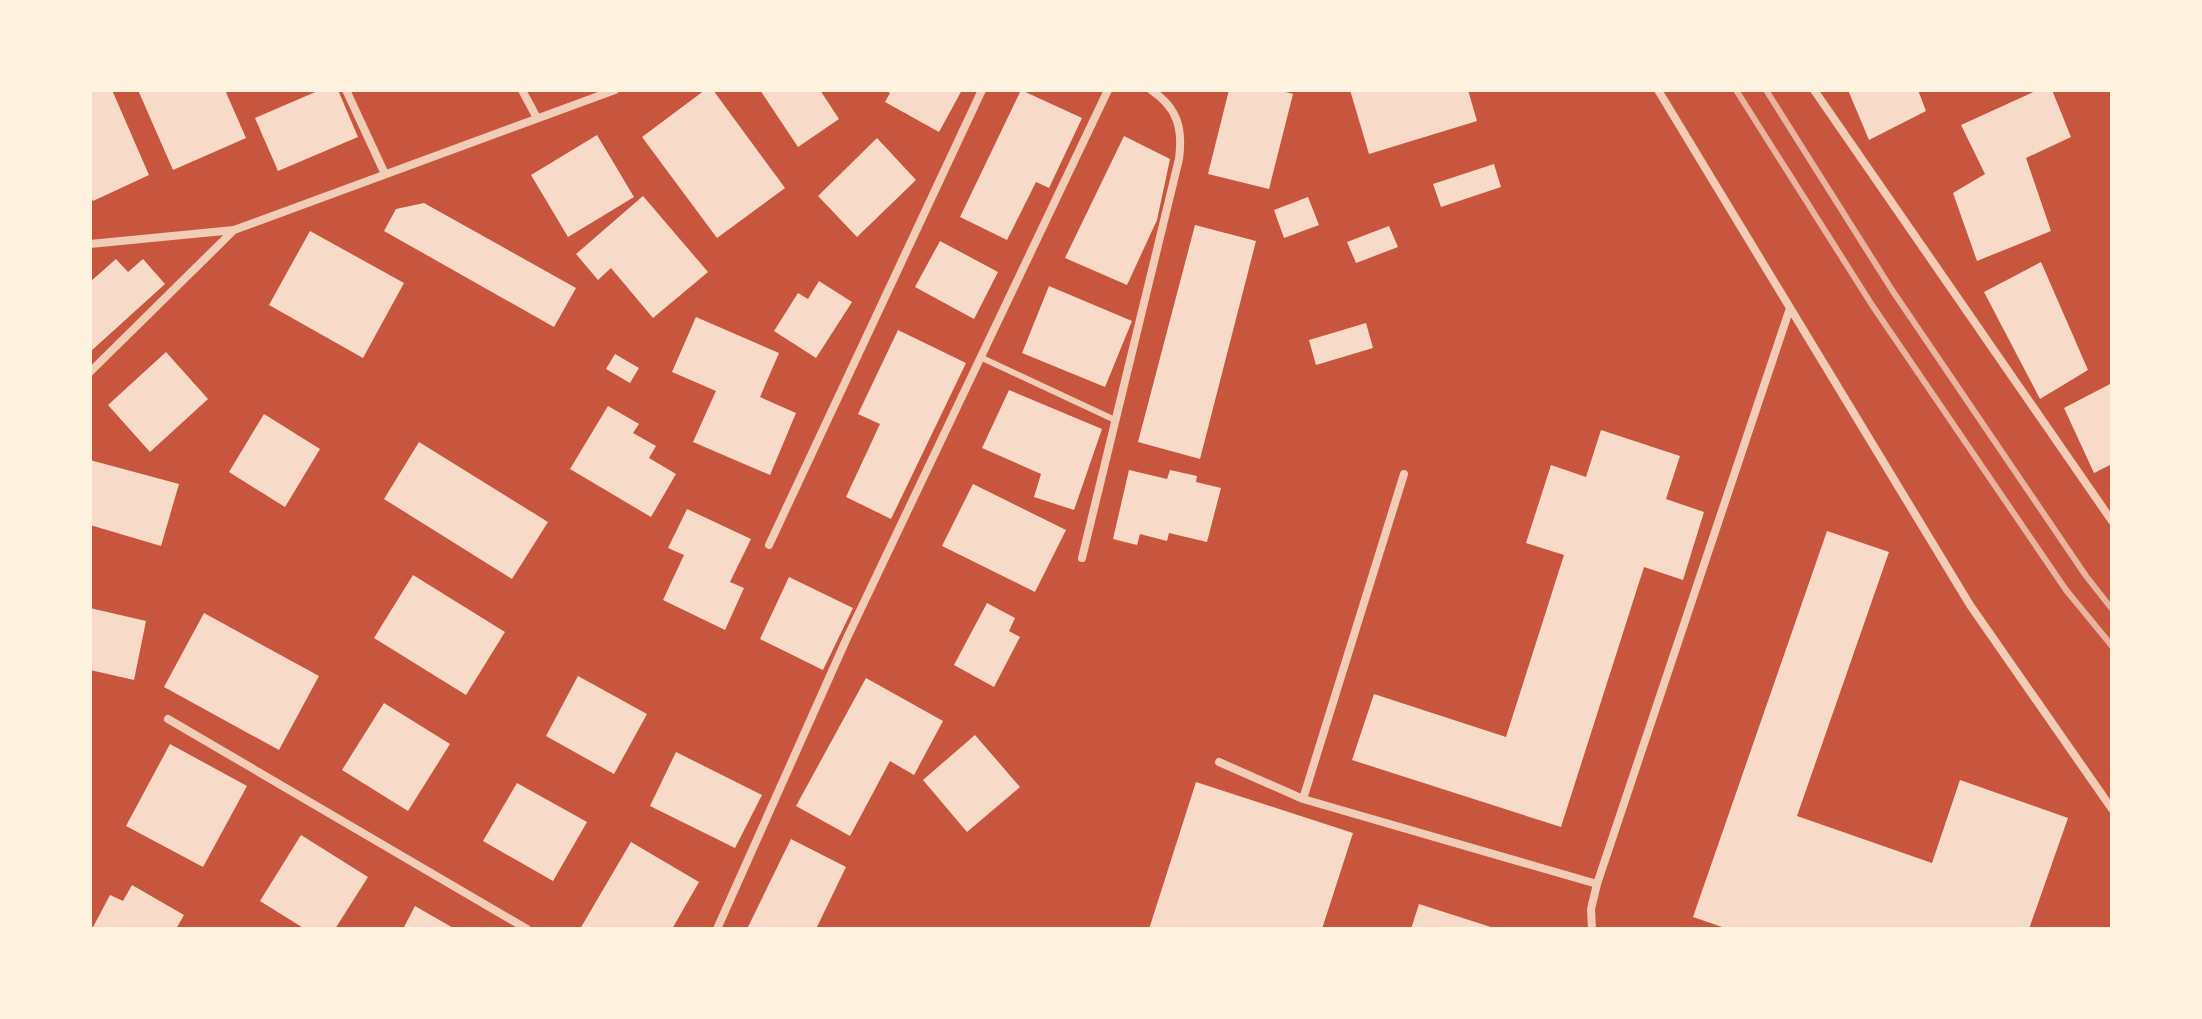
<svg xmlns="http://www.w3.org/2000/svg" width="2202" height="1019" font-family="'Work Sans',sans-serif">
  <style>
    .building { fill: #f7dbc8 }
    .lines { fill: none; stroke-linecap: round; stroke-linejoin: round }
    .service { stroke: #f1ccb7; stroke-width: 6 }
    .minor { stroke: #f1ccb7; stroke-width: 8 }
    .rail { stroke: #e9b49f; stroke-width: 6 }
  </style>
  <rect width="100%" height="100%" fill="#c8553d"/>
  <path class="building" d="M90 90H112L149 175 93 201 90 195Z
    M138 90H225L246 138 173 170Z
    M320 90H338L358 137 278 171 255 118Z
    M705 90H713L785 188 717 238 642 137Z
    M760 90H820L839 119 798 147Z
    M885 90H962L939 132 885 102 890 93Z
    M1021 90 1082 118 1049 188 1036 182 1007 240 960 217Z
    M1229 90H1278L1293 94 1269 189 1208 174Z
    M1350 90H1468L1477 121 1369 154Z
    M1848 90H1918L1926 111 1869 140Z
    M2038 90H2052L2071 137 2026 158 2051 231 1977 261 1953 193 1985 174 1961 125Z
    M597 135 634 197 568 237 531 175Z
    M1124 136 1170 159 1157 220 1127 285 1065 258Z
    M877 138 916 180 857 237 818 196Z
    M1494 164 1501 187 1441 207 1433 184Z
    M643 196 708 272 653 318 611 268 598 280 576 254Z
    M1308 197 1319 225 1284 238 1274 210Z
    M424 203 576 288 554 327 384 231 396 209Z
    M1195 225 1256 241 1200 459 1138 442Z
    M1389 226 1398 247 1356 263 1347 242Z
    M310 231 404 283 363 358 269 305Z
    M940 241 998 272 974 319 915 287Z
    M116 259 128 272 143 259 165 284 90 352V282Z
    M2041 262 2088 370 2040 399 1984 292Z
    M819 281 852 302 816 358 774 331 798 293 808 299Z
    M1049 286 1132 321 1105 387 1022 353Z
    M696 317 779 353 760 397 796 413 770 475 693 442 716 391 672 372Z
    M1366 323 1373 348 1316 365 1309 340Z
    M898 330 966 363 891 519 846 497 880 424 858 414Z
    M166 352 208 399 150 452 108 405Z
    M615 354 639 368 630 383 606 369Z
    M2112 383V464L2094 473 2064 408Z
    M1009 390 1102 429 1074 510 1034 497 1041 474 982 448Z
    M608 406 639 424 633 433 656 446 649 458 676 474 651 517 570 469Z
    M264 414 320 449 285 507 229 472Z
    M1601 430 1680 456 1666 499 1704 512 1683 580 1644 567 1561 827 1352 760 1374 694 1506 737 1564 555 1526 543 1551 465 1586 477Z
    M419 442 548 522 512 579 384 499Z
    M90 460 179 484 161 546 90 525Z
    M1129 470 1167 479 1170 470 1197 476 1196 482 1221 488 1207 542 1169 533 1167 541 1140 534 1137 545 1113 539Z
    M973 484 1066 530 1035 592 942 546Z
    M687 509 751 539 730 582 744 588 725 630 663 600 684 555 668 548Z
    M1827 531 1889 552 1797 816 1932 863 1960 780 2068 818 2029 929H1728L1693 917Z
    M413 575 505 632 466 695 374 638Z
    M789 577 853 608 823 670 760 639Z
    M987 603 1015 618 1009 631 1020 637 994 687 954 665Z
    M90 608 146 621 134 680 90 670Z
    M204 613 319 676 279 750 164 687Z
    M578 676 647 714 614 774 546 736Z
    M866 678 943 721 914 775 890 761 850 836 796 806Z
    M384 703 450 744 408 811 342 770Z
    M975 735 1020 787 967 832 923 780Z
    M170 744 247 786 203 867 126 826Z
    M676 752 762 795 735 848 650 806Z
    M1196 782 1353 833 1322 929H1149Z
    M517 783 587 822 553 881 483 841Z
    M301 835 368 877 335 929H305L260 901Z
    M791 839 846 867 816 929H747Z
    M631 842 699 882 672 929H580Z
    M132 885 184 915 176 929H92L110 895 123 901Z
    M1419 904 1494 928V929H1411Z
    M415 906 455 929H403Z"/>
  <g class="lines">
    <path class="service" d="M980 357 1115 420"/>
    <path class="minor" d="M346 90 385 174
      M522 90 537 118
      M1658 90 1970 605 2112 809
      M1814 90 2112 521
      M90 244 234 230 615 90
      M90 372 234 230
      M769 545 982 90
      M1082 558 1179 159C1183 129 1178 108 1151 90
      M168 719 527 929
      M1219 762 1303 799 1597 884
      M1303 799 1404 474
      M717 929 846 640 1108 90
      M1592 929 1591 909 1597 884 1790 308"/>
    <path class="rail" d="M1736 90 1872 305 2066 590 2112 646
      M1766 90 1892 290 2086 576 2112 609"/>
  </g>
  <rect width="2202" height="1019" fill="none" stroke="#fff3e0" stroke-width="184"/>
</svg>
